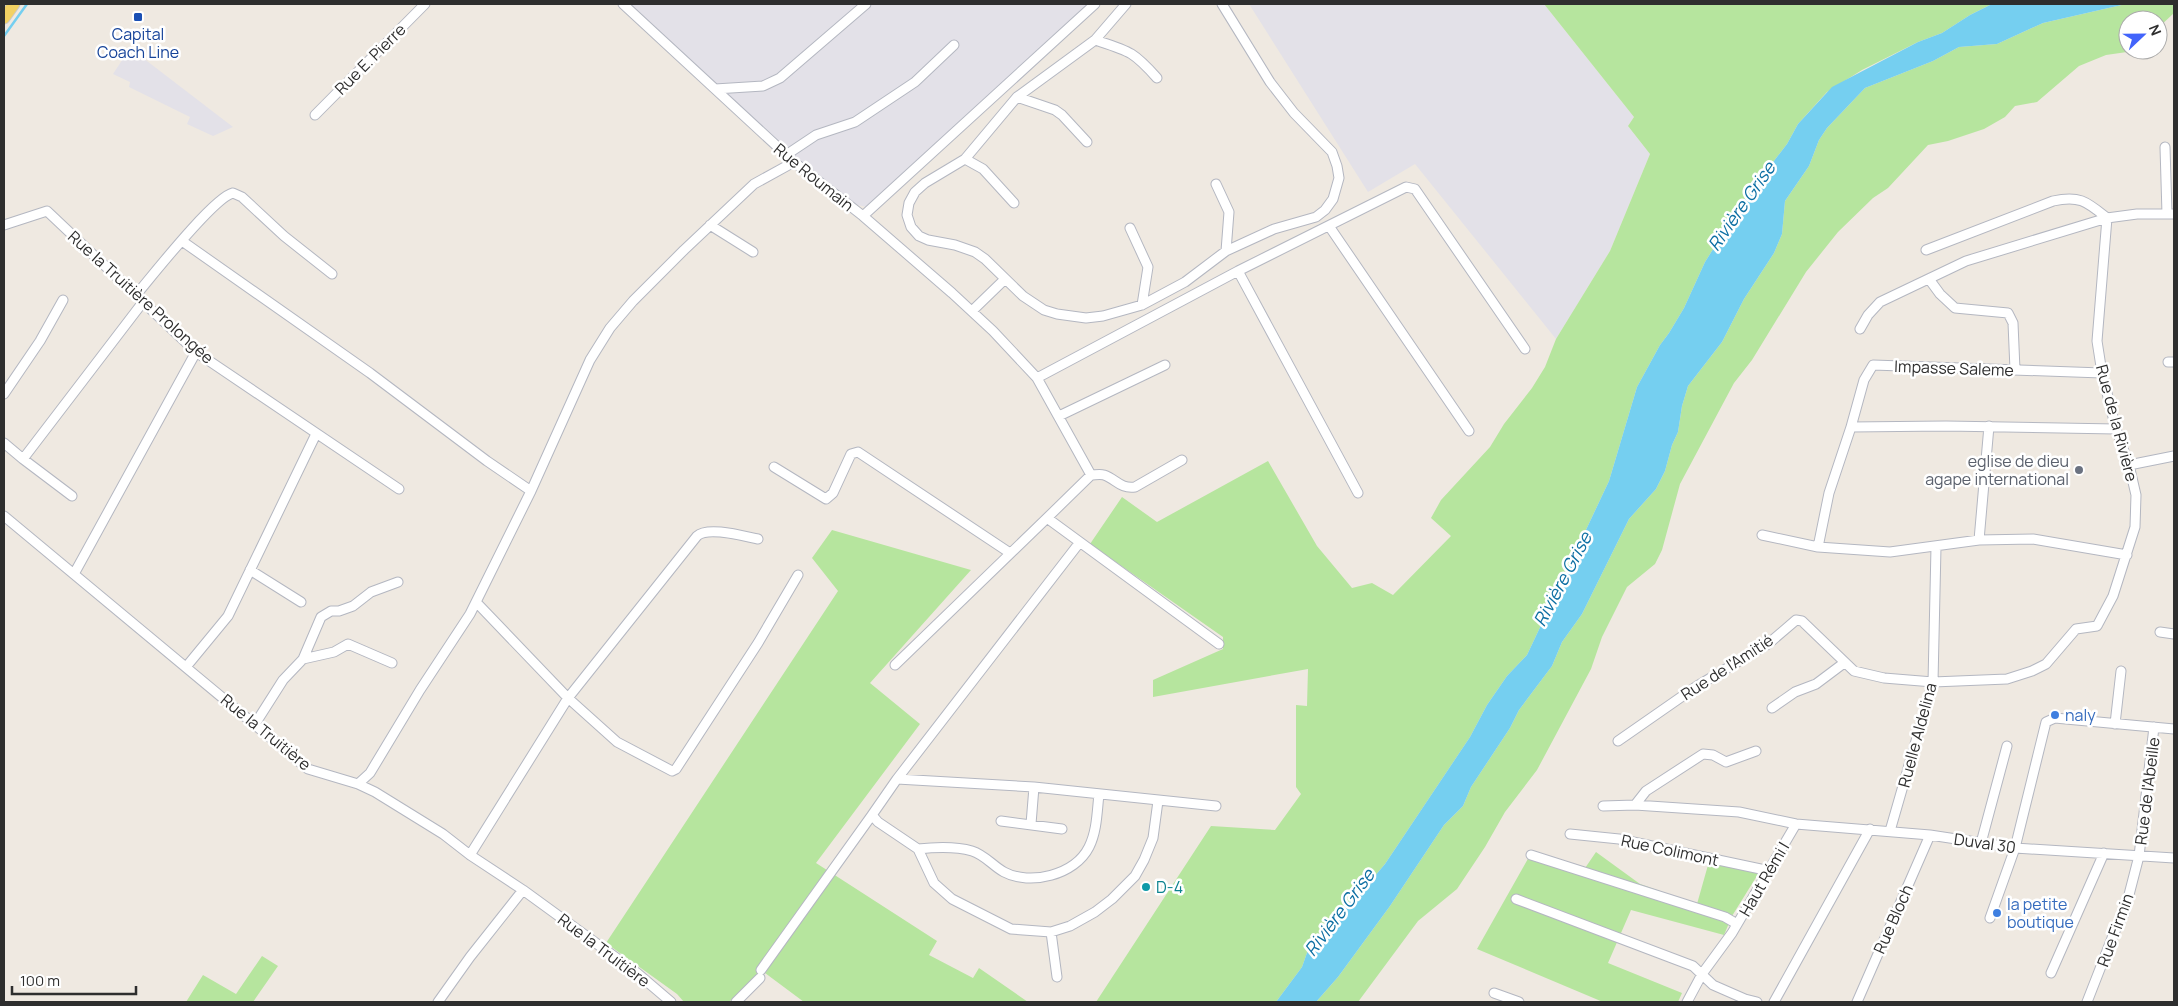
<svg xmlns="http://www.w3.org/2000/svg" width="2178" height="1006" font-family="Manrope,sans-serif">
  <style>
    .industrial { fill: #e3e1e8 }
    .green { fill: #b6e59e }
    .water { fill: #75cff0 }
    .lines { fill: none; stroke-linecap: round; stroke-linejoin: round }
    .stream { stroke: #75cff0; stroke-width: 2.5 }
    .minor-casing { stroke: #b4b7c1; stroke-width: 11 }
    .major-casing { stroke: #c9c9c9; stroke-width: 13 }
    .minor { stroke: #fff; stroke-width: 9 }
    .major { stroke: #f2d163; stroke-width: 11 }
    .transit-dot { fill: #1a4fb4; stroke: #fff; stroke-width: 2 }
    .worship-dot { fill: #6b7280; stroke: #fff; stroke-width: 2 }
    .shop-dot { fill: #3f7fe0; stroke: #fff; stroke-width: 2 }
    .culture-dot { fill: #0f9aa8; stroke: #fff; stroke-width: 2 }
    .labels { text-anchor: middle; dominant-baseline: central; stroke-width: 5; stroke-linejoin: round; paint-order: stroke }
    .transit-label { font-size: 16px; fill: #164399; stroke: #fff }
    .street-label { font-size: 16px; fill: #2e2e2e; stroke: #fff }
    .worship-label { font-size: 16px; fill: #5b616d; stroke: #fff; text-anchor: end }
    .shop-label { font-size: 16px; fill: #366cbe; stroke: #fff; text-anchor: start }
    .culture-label { font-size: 16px; fill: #0d838f; stroke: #fff; text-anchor: start }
    .water-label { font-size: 18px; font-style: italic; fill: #0d6fa3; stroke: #fff }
  </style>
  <rect width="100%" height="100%" fill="#efe9e1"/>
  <path class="industrial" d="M628 4H1093L867 207 853 204 790 154Z
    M1249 4H1544L1634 117 1628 126 1650 154 1610 251 1556 339 1415 164 1368 192Z
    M130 48 233 127 213 136 187 124 190 117 129 87 130 82 113 74Z"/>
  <path class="green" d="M1544 4H1992L1970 15 1942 33 1918 42 1862 70 1827 92 1798 124 1787 144 1744 200 1705 262 1684 308 1669 333 1660 345 1637 387 1609 481 1527 655 1507 676 1487 705 1470 737 1385 864 1357 897 1340 909 1326 926 1308 950 1302 967 1276 1002H1096L1211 826 1275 830 1301 794 1296 787V705L1307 706 1308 669 1153 697V680L1223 649V637L1090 544 1122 497 1157 522 1268 461 1317 546 1352 588 1372 583 1393 595 1451 536 1431 518 1441 500 1490 447 1504 424 1532 388 1545 367 1556 339 1610 251 1650 154 1628 126 1634 117Z
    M2126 4H2174V13L2158 28V20H2128L2129 50 2127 52 2106 55 2079 66 2037 102 2015 106 2005 117 1984 129 1948 141 1928 145 1888 188 1873 198 1838 232 1806 272 1752 360 1734 383 1680 484 1662 550 1655 564 1627 587 1602 637 1591 669 1537 770 1505 812 1485 847 1457 889 1418 921 1358 1002H1316L1338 977 1390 906 1444 825 1463 806 1471 787 1510 728 1519 710 1552 666 1562 642 1582 614 1629 519 1656 489 1665 471 1672 445 1678 432 1682 406 1688 386 1722 342 1744 299 1774 253 1782 234 1785 201 1809 166 1819 140 1827 128 1865 88 1933 61 1959 47 1997 44 2043 23Z
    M832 530 971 570 870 683 920 724 816 863 937 941 929 955 973 978 979 968 1028 1002H804L761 970 729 1002H684L677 994 606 943 838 591 812 558Z
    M1596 852 1640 884 1697 904 1710 858 1760 871 1732 916 1724 935 1631 910 1608 963 1682 993 1678 1002H1603L1477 949 1529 857 1581 874Z
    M262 956 278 966 253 1002H186L203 975 236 994Z"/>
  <path class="water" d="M1992 4H2126L2043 23 1997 44 1959 47 1933 61 1865 88 1827 128 1819 140 1809 166 1785 201 1782 234 1774 253 1744 299 1722 342 1688 386 1682 406 1678 432 1672 445 1665 471 1656 489 1629 519 1582 614 1562 642 1552 666 1519 710 1510 728 1471 787 1463 806 1444 825 1390 906 1338 977 1316 1002H1276L1302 967 1308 950 1326 926 1340 909 1357 897 1385 864 1470 737 1487 705 1507 676 1527 655 1609 481 1637 387 1660 345 1669 333 1684 308 1705 262 1744 200 1787 144 1798 124 1832 87 1918 42 1942 33 1970 15Z"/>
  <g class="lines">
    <path class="stream" d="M4 36 27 4"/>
    <defs>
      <path id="minor" d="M623 4 794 162 863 216 952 293 993 331 1037 378 1091 475 1047 518 1219 644
        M1126 4 1095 40 1017 97 965 159 925 183 915 192 909 203 907 215 911 227 919 236 928 240 955 245 975 252 985 259 1023 296 1044 310 1057 314 1086 318 1103 316 1142 305 1185 282 1226 251 1274 229 1316 217 1325 210 1333 199 1339 178 1337 166 1332 152 1294 113 1270 82 1222 4
        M1095 40C1129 51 1133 51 1157 78
        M715 89 763 86 780 78 866 4
        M1017 97 1055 110 1062 115 1087 142
        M315 115 425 4
        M2165 147 2167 214
        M786 155 816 135 855 122 915 82 954 45
        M965 159 983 169 1014 203
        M1216 184 1229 212 1226 251
        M863 216 1095 4
        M4 225 47 211 196 352 399 489
        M710 225 753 252
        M1329 226 1469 431
        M1130 228 1148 267 1142 305
        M182 241 370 373 487 461 531 491
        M1926 250 2053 201C2080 195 2087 202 2107 218
        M1238 271 1358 493
        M1929 279 1940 294 1955 308 2008 313 2013 323 2015 370
        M136 295C152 276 214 197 233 193L242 197 284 236 332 274
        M972 311 1004 280
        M1860 329 1868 315 1880 302 1966 261 2107 218 2137 214H2174
        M2168 362H2174
        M1037 378 1238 271 1406 187 1415 189 1525 349
        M4 394 40 341 63 300
        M1059 416 1165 365
        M1851 427 1864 380 1873 365 2102 373
        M2116 429 1946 426 1851 427 1829 493 1818 547 1890 552 1979 540 2033 539 2127 555
        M4 443 23 459 143 302
        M23 459 72 496
        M2129 465 2174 456
        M774 467 826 499 833 493 851 454 858 452 1010 553
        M1091 475C1095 475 1100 474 1104 475 1116 479 1120 489 1135 487L1182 460
        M4 516 308 769 358 784 375 792 443 834 470 855 523 890 637 973 671 1002
        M1762 535 1818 547
        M1979 540 1989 426
        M1080 542 897 779 872 815 878 822 918 849 934 883 952 899 1011 929 1051 932 1070 926 1095 912 1112 899 1135 876 1144 860 1153 838 1158 801
        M250 570 301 602
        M74 574 196 352
        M476 602 568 698 617 742 672 771 676 769 758 643 798 575
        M2160 632 2174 634
        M303 659 334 652 348 644 392 663
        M895 665 1047 518
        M186 667 228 616 316 434
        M1772 708 1795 692 1816 684 1844 663
        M255 724 283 680 303 659 321 617 331 611H339L353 606 371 592 398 582
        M2115 724 2121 671
        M1618 741 1697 686 1768 644 1796 620 1802 621 1854 671 1884 678 1933 682 2007 679 2032 671 2046 664 2076 629 2097 626 2113 596 2135 527 2136 495 2129 465 2116 429 2102 373 2097 341 2107 218
        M897 779 1034 787 1216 806
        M358 784 370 773 420 690 470 614 531 491 590 360 610 328 633 301 684 250 754 184 794 162
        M1635 805 1646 791 1703 754 1713 755 1726 762 1756 751
        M1603 806 1635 805 1739 812 1796 824 1930 835 2015 848 2174 858
        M1001 821 1062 829
        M1031 824 1034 787
        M1890 831 1933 682 1936 547
        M1570 834 1619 839 1770 871
        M1981 843 2007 746
        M918 849C936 847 955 846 972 851 985 855 993 866 1004 872 1030 886 1075 875 1089 847 1097 831 1097 812 1099 794
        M470 855 568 698 697 536C708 526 743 536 758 539
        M1531 855 1725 917 1737 924
        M1516 899 1693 966 1713 985 1745 999 1757 1002
        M1990 918 2015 848 2046 722 2055 718 2174 729
        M1051 932 1057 977
        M761 970 872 815
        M2051 973 2104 853
        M1494 993 1519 1002
        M438 1002 470 957 523 890
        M736 1002 760 978
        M1687 1002 1702 974 1732 933 1796 824
        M1774 1002 1870 829
        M1857 1002 1930 835
        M2087 1002 2114 933 2124 914 2139 856 2154 727"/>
      <path id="major" d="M4 18 14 4"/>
    </defs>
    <use href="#minor" class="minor-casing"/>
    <use href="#major" class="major-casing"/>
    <use href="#minor" class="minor"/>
    <use href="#major" class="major"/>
  </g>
  <rect class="transit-dot" x="133" y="12" width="10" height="10" rx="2.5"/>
  <circle class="worship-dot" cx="2079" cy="470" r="5"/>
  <g class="shop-dot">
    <circle cx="2055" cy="715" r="5"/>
    <circle cx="1997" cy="913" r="5"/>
  </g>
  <circle class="culture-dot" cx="1146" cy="887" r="5"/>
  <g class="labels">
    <g class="transit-label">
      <text x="138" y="34">Capital<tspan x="138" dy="18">Coach Line</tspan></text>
    </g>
    <g class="street-label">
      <text transform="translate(370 59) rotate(-45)">Rue E. Pierre</text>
      <text transform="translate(814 177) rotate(39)">Rue Roumain</text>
      <text transform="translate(141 297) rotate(42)">Rue la Truitière Prolongée</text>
      <text transform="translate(1954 368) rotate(2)">Impasse Saleme</text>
      <text transform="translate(2117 423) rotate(75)">Rue de la Rivière</text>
      <text transform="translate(1727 667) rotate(-33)">Rue de l'Amitié</text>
      <text transform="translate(266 732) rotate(39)">Rue la Truitière</text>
      <text transform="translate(1917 735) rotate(-75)">Ruelle Aldelina</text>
      <text transform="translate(2147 791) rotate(-83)">Rue de l'Abeille</text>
      <text transform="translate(1985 843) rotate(8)">Duval 30</text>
      <text transform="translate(1670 850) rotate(12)">Rue Colimont</text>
      <text transform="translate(1764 879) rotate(-60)">Haut Rémi I</text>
      <text transform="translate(1893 919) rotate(-66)">Rue Bloch</text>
      <text transform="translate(2115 930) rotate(-70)">Rue Firmin</text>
      <text transform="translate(604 950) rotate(37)">Rue la Truitière</text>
    </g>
    <g class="worship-label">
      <text x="2069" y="461">eglise de dieu<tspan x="2069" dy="18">agape international</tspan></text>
    </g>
    <g class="shop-label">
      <text x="2065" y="715">naly</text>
      <text x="2007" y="904">la petite<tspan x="2007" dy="18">boutique</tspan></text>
    </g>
    <g class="culture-label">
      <text x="1156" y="887">D-4</text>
    </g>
    <g class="water-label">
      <text transform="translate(1741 206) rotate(-55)">Rivière Grise</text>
      <text transform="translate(1562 579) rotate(-62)">Rivière Grise</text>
      <text transform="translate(1339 912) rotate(-53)">Rivière Grise</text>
    </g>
  </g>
  <rect width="2178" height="1006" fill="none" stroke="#2e2e2e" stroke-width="10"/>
  <g transform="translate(2143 35) rotate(68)"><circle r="24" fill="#ffffff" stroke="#ababab"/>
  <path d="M0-4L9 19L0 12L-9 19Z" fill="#4264fb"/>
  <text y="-8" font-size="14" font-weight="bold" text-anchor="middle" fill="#2e2e2e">N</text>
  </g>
  <path d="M12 986v8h124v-8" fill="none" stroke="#2e2e2e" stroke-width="2.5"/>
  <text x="20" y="986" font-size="15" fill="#2e2e2e" stroke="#ffffff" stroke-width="4" paint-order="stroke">100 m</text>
</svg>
